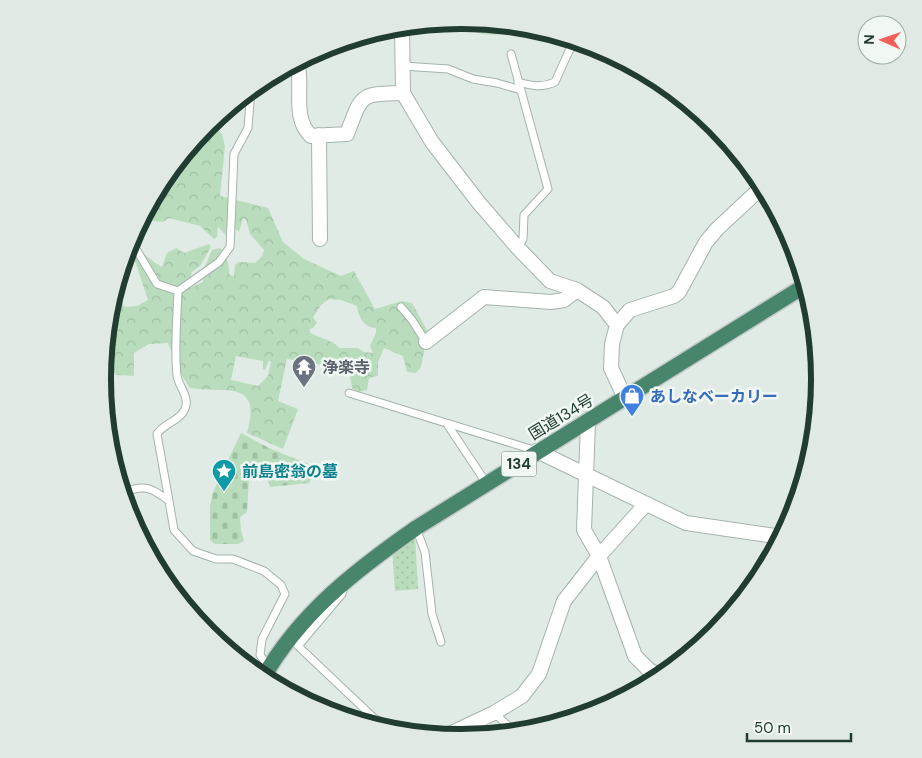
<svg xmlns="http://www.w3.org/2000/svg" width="922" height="758" font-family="'DM Sans','Noto Sans JP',sans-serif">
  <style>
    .forest { fill: url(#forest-crowns); fill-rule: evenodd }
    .cemetery { fill: url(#cemetery-stones) }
    .park { fill: url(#park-dots) }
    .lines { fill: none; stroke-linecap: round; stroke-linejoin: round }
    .service-casing { stroke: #a4b3ab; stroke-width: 9 }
    .minor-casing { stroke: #a4b3ab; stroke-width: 16 }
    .trunk-casing { stroke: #c1c8c5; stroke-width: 18 }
    .service { stroke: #fff; stroke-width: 7 }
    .minor { stroke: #fff; stroke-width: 14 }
    .trunk { stroke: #48866c; stroke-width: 15 }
    .labels { text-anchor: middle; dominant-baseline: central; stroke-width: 5; stroke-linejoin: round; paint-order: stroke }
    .shield { fill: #f1f8f3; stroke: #5f746a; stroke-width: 1 }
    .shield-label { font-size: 15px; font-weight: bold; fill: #213c30 }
    .worship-label { font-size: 16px; font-weight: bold; fill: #5b616d; stroke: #f1f8f3; text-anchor: start }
    .shop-label { font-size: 16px; font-weight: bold; fill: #366cbe; stroke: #f1f8f3; text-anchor: start }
    .street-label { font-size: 16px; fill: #213c30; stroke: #f1f8f3 }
    .culture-label { font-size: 16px; font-weight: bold; fill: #0d838f; stroke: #f1f8f3; text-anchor: start }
    .rim { fill: none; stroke: #213c30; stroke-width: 6 }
  </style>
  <defs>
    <pattern id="forest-crowns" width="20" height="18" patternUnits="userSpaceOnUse" patternTransform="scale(1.25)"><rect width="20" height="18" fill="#b9ddbc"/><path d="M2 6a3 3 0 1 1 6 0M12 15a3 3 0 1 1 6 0" fill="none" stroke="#9fbfa2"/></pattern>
    <pattern id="cemetery-stones" width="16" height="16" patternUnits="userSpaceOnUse" patternTransform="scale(1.25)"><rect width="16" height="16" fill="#b9ddbc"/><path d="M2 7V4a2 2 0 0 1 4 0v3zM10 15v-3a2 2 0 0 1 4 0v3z" fill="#9fbfa2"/></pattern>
    <pattern id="park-dots" width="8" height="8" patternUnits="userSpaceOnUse" patternTransform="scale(1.25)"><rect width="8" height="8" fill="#b9ddbc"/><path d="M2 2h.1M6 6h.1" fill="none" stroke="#9fbfa2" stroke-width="1.8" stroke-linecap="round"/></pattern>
  </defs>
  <rect width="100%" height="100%" fill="#e1ebe5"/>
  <path class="forest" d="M461 20 521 26 518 31C491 37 478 37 454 21Z
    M211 122 222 134 225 146 220 196 268 208 283 242 304 259 341 276 354 271 375 309 402 301 412 303 428 332 421 367 416 373 407 372 403 356 384 348 378 362V376L369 378 367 390 359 392 352 388 348 363 339 361 337 374 327 366 287 359 278 401 298 409 283 449 247 433C262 378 226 394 190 388L182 376 168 343 149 344 134 353V376L116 375 104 355 109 309 115 290 125 307 137 306 148 300 132 252H126L129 241 163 179ZM169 218 200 226 214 239 217 237 218 226 225 235 228 224 239 232 243 218 246 220 250 234 264 250 262 256 255 263 238 262 235 265 234 277 229 274C230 266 226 253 220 248L212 250 203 271V282L190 288 188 287 192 272 200 266 211 247 209 244 184 253 176 248 167 253 162 267C142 255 127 242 145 220L163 222ZM329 299 341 300 357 306C358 316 364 328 376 328V333L370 346 373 353 364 352 358 348H340L332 342 310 333V329L313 328 317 323 313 317 321 305ZM236 356 263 361V369L265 370 269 361H271L268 376 258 386 231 380Z"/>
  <path class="cemetery" d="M241 433 269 448 318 468 309 483 270 487 266 475 249 479 247 512 240 517 241 530 244 541 238 544H215L210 540V506L213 492Z"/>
  <path class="park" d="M415 536 418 589 395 591 392 550Z"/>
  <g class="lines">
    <defs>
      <path id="service" d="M511 54 548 189 524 215 523 239 518 248
        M403 66 448 69 473 79 497 83 521 90
        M518 82C532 86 542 88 555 82L569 51 577 41
        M134 232 136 249 157 284 178 291
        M178 291 219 262 230 247 234 154 248 128 251 89
        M401 307 412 320 426 342
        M349 393 537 451
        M447 424 487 484
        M122 493C144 484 151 487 169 501L174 530 193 551 216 559H233L264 571 281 585 285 594 262 639 260 655 269 667
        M169 501 157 434C164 423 180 421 185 409 190 397 179 387 177 376 174 348 177 319 178 291
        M416 528 425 552 432 614 441 642
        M343 588 342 594 298 646 374 718 406 733
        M494 713 516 733"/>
      <path id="minor" d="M402 26 403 93 432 142 479 203 518 248 550 281 577 290 603 307 617 325 612 344 611 368 625 398
        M297 62C304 84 291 118 311 136L347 134C362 94 359 94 403 93
        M319 135 320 239
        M617 325 630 310 674 296 679 292 706 242 717 229 763 186
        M426 342 484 297 551 302 564 300 577 290
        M588 422 584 530 599 556 635 656 649 670 662 676
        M537 451 686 523 782 537
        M445 736 494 713 522 696 539 674 564 601 599 556 645 505"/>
      <path id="trunk" d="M263 678C300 613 356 570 416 528L806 285"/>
    </defs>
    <use href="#service" class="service-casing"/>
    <use href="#minor" class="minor-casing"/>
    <use href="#trunk" class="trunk-casing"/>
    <use href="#service" class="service"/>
    <use href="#minor" class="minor"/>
    <use href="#trunk" class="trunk"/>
  </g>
  <defs>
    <symbol id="temple-pin" viewBox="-11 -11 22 30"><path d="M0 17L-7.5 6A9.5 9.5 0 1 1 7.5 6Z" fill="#6b7280" stroke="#f1f8f3"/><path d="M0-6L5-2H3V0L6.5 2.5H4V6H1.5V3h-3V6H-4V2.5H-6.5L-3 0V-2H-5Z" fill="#fff"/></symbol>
    <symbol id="shop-pin" viewBox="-11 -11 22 30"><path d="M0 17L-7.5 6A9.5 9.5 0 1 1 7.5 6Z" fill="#3f7fe0" stroke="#f1f8f3"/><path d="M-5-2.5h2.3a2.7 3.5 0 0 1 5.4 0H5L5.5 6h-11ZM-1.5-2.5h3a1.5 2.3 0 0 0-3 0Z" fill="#fff"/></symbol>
    <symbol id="sight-pin" viewBox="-11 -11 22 30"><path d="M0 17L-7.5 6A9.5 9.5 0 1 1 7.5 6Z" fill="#0f9aa8" stroke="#f1f8f3"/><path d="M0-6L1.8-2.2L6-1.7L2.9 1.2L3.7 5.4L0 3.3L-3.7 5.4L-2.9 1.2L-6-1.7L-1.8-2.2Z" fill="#fff"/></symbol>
  </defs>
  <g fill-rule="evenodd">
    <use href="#temple-pin" x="290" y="353" width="28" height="38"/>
    <use href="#shop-pin" x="618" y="382" width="28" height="38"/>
    <use href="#sight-pin" x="210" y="457" width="28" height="38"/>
  </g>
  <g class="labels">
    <rect class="shield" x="501.5" y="451.5" width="35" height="25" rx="4"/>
    <g class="shield-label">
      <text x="519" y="464">134</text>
    </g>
    <g class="worship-label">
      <text x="322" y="367">浄楽寺</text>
    </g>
    <g class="shop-label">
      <text x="650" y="396">あしなベーカリー</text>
    </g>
    <g class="street-label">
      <text transform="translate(561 417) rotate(-31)">国道134号</text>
    </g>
    <g class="culture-label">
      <text x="242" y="471">前島密翁の墓</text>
    </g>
  </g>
  <path d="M0 0H922V758H0ZM111 379a350 350 0 1 1 700 0a350 350 0 1 1-700 0Z" fill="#e0e9e3" fill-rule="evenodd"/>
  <path class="rim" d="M111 379a350 350 0 1 1 700 0a350 350 0 1 1-700 0Z"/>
  <g transform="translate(882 40) rotate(272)"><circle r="24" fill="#f1f8f3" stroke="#9eada5"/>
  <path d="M0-4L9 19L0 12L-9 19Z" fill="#f36057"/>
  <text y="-8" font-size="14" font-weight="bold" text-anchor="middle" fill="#213c30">N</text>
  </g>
  <path d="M747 733v8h104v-8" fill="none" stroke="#213c30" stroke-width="2.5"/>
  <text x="754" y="733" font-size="15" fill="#213c30" stroke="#f1f8f3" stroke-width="4" paint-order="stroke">50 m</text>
</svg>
